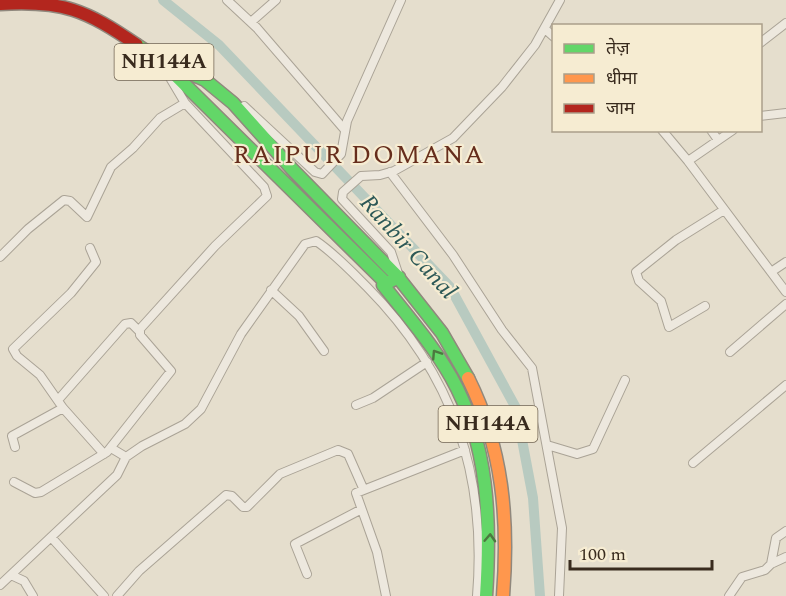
<svg xmlns="http://www.w3.org/2000/svg" width="786" height="596" font-family="Spectral,'Noto Sans Devanagari',serif">
  <style>
    .lines { fill: none; stroke-linecap: round; stroke-linejoin: round }
    .canal { stroke: #b8cac0; stroke-width: 10 }
    .street-casing { stroke: #aaa396; stroke-width: 10 }
    .fast-casing { stroke: #90887d; stroke-width: 15 }
    .slow-casing { stroke: #90887d; stroke-width: 15 }
    .jam-casing { stroke: #90887d; stroke-width: 15 }
    .street { stroke: #ede8de; stroke-width: 8 }
    .fast { stroke: #63d668; stroke-width: 12 }
    .slow { stroke: #ff974d; stroke-width: 12 }
    .jam { stroke: #b3261e; stroke-width: 12 }
    .oneway { stroke: #4c783f }
    .labels { text-anchor: middle; dominant-baseline: central; stroke-width: 4.5; stroke-linejoin: round; paint-order: stroke }
    .shield { fill: #f6ecd2; stroke: #726554; stroke-width: 1.5 }
    .shield-label { font-size: 21px; font-weight: bold; fill: #392b1e }
    .water-label { font-size: 24px; font-style: italic; fill: #2d5957; stroke: #f6ecd2 }
    .quarter-label { font-size: 26px; letter-spacing: 1.5px; fill: #662d1c; stroke: #f6ecd2 }
  </style>
  <rect width="100%" height="100%" fill="#e5decd"/>
  <g class="lines">
    <path class="canal" d="M163 0 219 45 450 287 516 408 533 498 540 596"/>
    <defs>
      <path id="street" d="M227 0 257 28 344 129
        M251 22 276 0
        M545 29 554 37
        M760 43 786 23
        M244 106 315 172 322 174 341 154 347 121 401 0
        M760 116 786 113
        M662 130 688 161 733 130
        M711 130 718 140
        M688 161 786 292
        M390 172 453 255 502 330 532 368 562 528 559 596
        M90 248 96 262 71 293 13 349 17 356 40 375 63 408 104 454
        M0 257 28 229 64 200 70 201 87 217 111 167 133 148 160 118 185 103
        M771 272 786 262
        M398 273 391 252 342 199 343 192 361 176 380 175 394 171 453 138 502 87 535 45 560 0
        M271 290 299 316 324 351
        M705 306 669 327 661 301 639 281 636 272 676 240 724 210
        M730 352 786 304
        M58 400 125 324 131 323 139 331
        M356 405 373 398 427 362
        M547 445 577 454 593 449 625 380
        M15 447 12 436 63 408
        M111 448 126 457 142 446 185 424 201 409 241 334 305 244 316 241C334 253 351 271 367 287 453 374 487 474 477 596
        M693 463 786 385
        M14 482 35 493 41 492 107 452 171 371 140 335V329L215 246 267 196 264 187 185 103 166 71
        M51 537 104 596
        M773 563 786 557
        M307 574 295 544 360 510
        M11 575 24 581 33 596
        M0 585 117 475 126 457
        M117 596 139 571 226 495 232 496 243 507H247L280 474 338 450 348 454 363 488
        M386 596 377 552 356 493 465 450
        M729 596 742 577 765 570 771 564 776 538 786 531"/>
      <path id="fast" d="M137 45 162 61 205 80 233 103 292 169 397 276 442 333 468 378
        M165 65 386 283
        M399 277 383 285C407 315 432 344 451 377 489 444 491 521 486 596"/>
      <path id="slow" d="M468 378C503 448 509 519 503 596"/>
      <path id="jam" d="M0 4C63 0 86 10 137 45"/>
    </defs>
    <use href="#street" class="street-casing"/>
    <use href="#fast" class="fast-casing"/>
    <use href="#slow" class="slow-casing"/>
    <use href="#jam" class="jam-casing"/>
    <use href="#street" class="street"/>
    <use href="#fast" class="fast"/>
    <use href="#slow" class="slow"/>
    <use href="#jam" class="jam"/>
  </g>
  <defs><path id="oneway-chevron" d="M-2-3.5L2.5 0L-2 3.5" fill="none" stroke-width="1.6" stroke-linecap="round" stroke-linejoin="round" transform="scale(1.5)"/></defs>
  <g class="oneway">
    <use href="#oneway-chevron" transform="translate(436 354) rotate(-123)"/>
    <use href="#oneway-chevron" transform="translate(490 538) rotate(-87)"/>
  </g>
  <g class="labels">
    <g class="shield">
      <rect x="114.5" y="44" width="99" height="36" rx="4.5"/>
      <rect x="438.5" y="406" width="99" height="36" rx="4.5"/>
    </g>
    <g class="shield-label">
      <text x="164" y="62">NH144A</text>
      <text x="488" y="424">NH144A</text>
    </g>
    <g class="water-label">
      <text transform="translate(408 247) rotate(48)">Ranbir Canal</text>
    </g>
    <g class="quarter-label">
      <text x="359" y="155">RAIPUR DOMANA</text>
    </g>
  </g>
  <rect x="552" y="24" width="210" height="108" fill="#f6ecd2" stroke="#aa9f8a" stroke-width="1.5"/>
  <rect x="564" y="44" width="30" height="9" fill="#63d668" stroke="#aa9f8a" stroke-width="1.5"/>
  <text x="606" y="54" font-size="18" fill="#392b1e">तेज़</text>
  <rect x="564" y="74" width="30" height="9" fill="#ff974d" stroke="#aa9f8a" stroke-width="1.5"/>
  <text x="606" y="84" font-size="18" fill="#392b1e">धीमा</text>
  <rect x="564" y="104" width="30" height="9" fill="#b3261e" stroke="#aa9f8a" stroke-width="1.5"/>
  <text x="606" y="114" font-size="18" fill="#392b1e">जाम</text>
  <path d="M570 560v9h142v-9" fill="none" stroke="#392b1e" stroke-width="3"/>
  <text x="579" y="560" font-size="18" fill="#392b1e" stroke="#f6ecd2" stroke-width="4.5" paint-order="stroke">100 m</text>
</svg>
